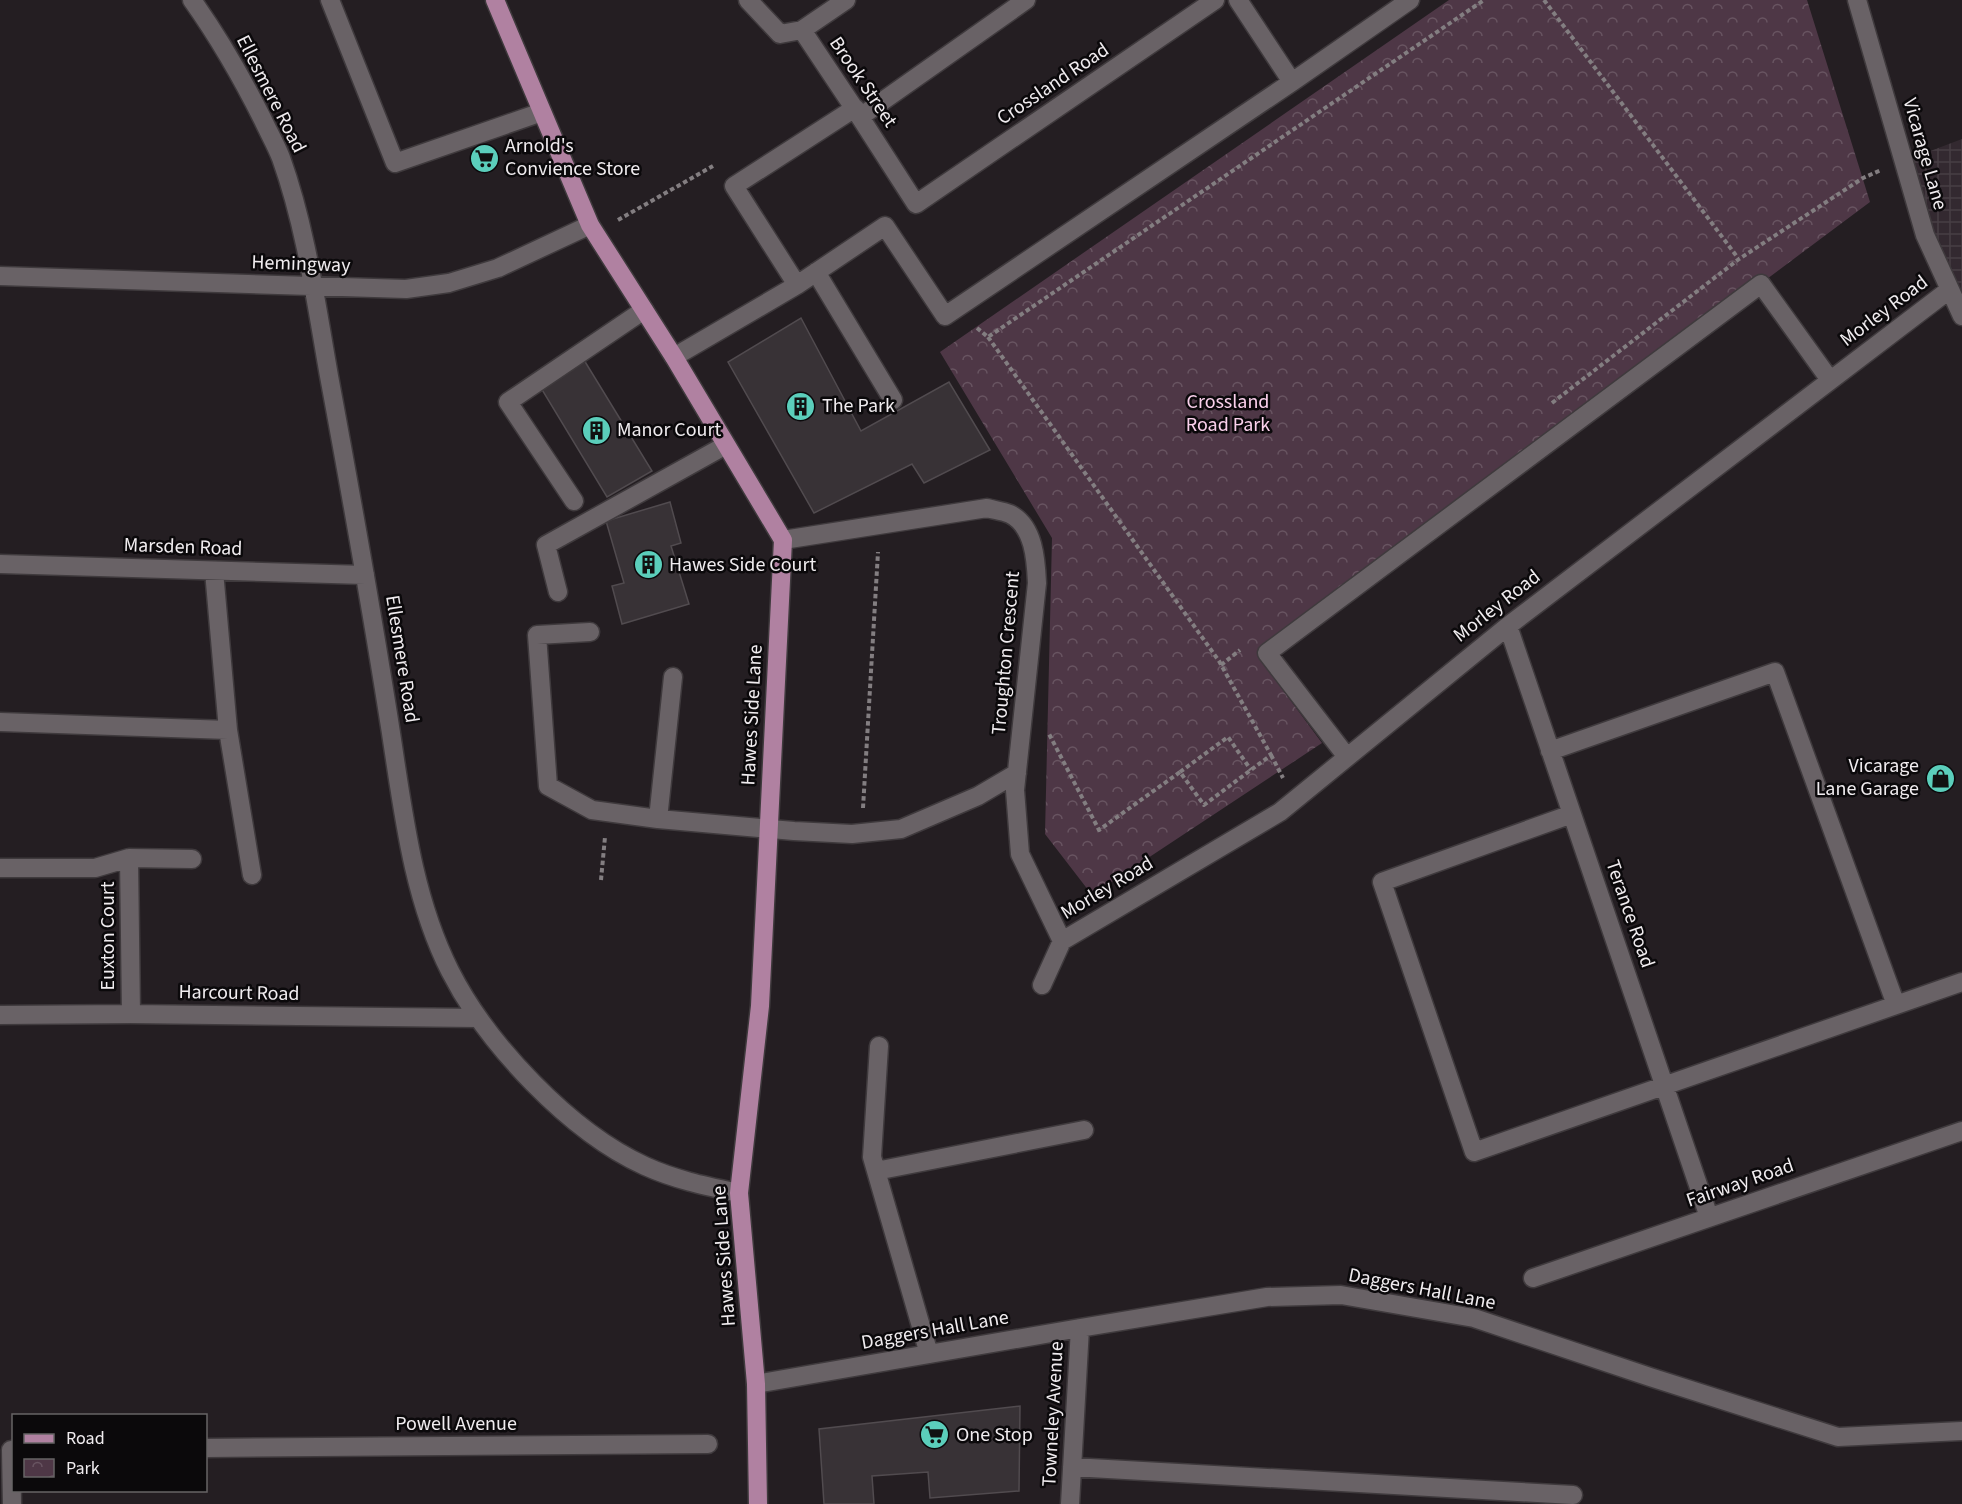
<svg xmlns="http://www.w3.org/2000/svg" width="1962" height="1504" font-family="'Source Sans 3',sans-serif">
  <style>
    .industrial { fill: url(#industrial-grid) }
    .park { fill: url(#park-crowns) }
    .building { fill: #383236; stroke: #514b4f; stroke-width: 1.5 }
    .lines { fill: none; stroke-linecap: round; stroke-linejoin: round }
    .minor-casing { stroke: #3f3a3d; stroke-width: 21 }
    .major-casing { stroke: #3f3a3d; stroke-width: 21 }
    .path { stroke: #837e81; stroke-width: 4; stroke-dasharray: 4.5 3; stroke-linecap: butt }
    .minor { stroke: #696266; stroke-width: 18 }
    .major { stroke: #b081a1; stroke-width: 18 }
    .labels { text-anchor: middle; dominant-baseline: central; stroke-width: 5; stroke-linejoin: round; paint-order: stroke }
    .street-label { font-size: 20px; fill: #f0ecef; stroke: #0b090b }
    .poi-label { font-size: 20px; fill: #f0ecef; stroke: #0b090b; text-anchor: start }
    .park-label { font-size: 20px; fill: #fbd1ec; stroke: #0b090b }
  </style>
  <defs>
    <pattern id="industrial-grid" width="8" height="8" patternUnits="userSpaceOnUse" patternTransform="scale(1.5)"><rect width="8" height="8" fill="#332930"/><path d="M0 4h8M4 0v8" fill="none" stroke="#473e44"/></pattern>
    <pattern id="park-crowns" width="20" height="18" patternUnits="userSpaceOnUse" patternTransform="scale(1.5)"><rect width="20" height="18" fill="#4e3746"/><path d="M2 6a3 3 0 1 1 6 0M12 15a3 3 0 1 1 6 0" fill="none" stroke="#685461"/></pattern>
  </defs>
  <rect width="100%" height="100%" fill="#241e22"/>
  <path class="industrial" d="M1962 139V318L1904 161Z"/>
  <path class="park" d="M1449 0H1807L1870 202 1259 658 1322 743 1092 895 1045 834 1052 538 940 352Z"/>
  <path class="building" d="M801 318 861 431 949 382 990 450 924 483 912 464 814 513 728 362Z
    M584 360 652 471 607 497 541 388Z
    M670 502 681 543 671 546 689 604 622 624 612 586 624 583 606 521Z
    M1020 1406 1019 1491 930 1498 928 1472 872 1476 874 1504H824L819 1429Z"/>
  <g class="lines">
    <defs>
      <path id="minor" d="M192 0C219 38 242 78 263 120 269 133 276 145 281 158 306 228 316 303 329 376 350 489 370 601 388 714 402 800 410 892 450 971 487 1044 570 1132 645 1166 676 1180 706 1186 739 1193
        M330 0 395 163 542 112
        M748 0 780 34 802 30
        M846 0 802 30 860 117 916 204 1215 0
        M1238 0 1292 82
        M1857 0 1925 235 1962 316
        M860 117 1026 0
        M816 272 893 400
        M0 276 406 289 449 283 498 268 590 225
        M797 285 734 186 855 108
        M674 357 797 285 885 226 945 316 1292 82 1410 0
        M574 501 508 402 644 310
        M783 540 987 508C994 510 1003 511 1010 514 1034 526 1036 560 1037 583L1015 790 1020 854 1062 941 1042 985
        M0 564 365 575
        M558 592 546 545 726 445
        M1508 626 1709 1217
        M590 632 537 635 548 786 592 810 658 819
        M673 677 658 819 794 831 852 834 901 829 978 796 1017 773
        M0 722 228 730 214 571
        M227 724 252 875
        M1550 751 1775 672 1896 1005 1474 1152 1382 882 1572 814
        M1347 757 1267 653 1761 284 1830 380
        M129 858 131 1014
        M0 868H95L129 858 192 859
        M1062 941 1280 812 1508 626 1949 290
        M1896 1005 1962 982
        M0 1015 131 1014 477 1018
        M879 1046 872 1157 929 1354
        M876 1171 1084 1130
        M1533 1278 1962 1131
        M756 1384 1080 1328 1267 1297 1341 1295 1474 1318 1650 1377 1838 1437 1962 1431
        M206 1448 708 1444
        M11 1450 12 1504
        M1072 1467 1573 1495
        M1070 1504 1080 1328"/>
      <path id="major" d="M495 0 590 225 674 357 783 540 760 1006 739 1193 756 1384 758 1504"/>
    </defs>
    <use href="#minor" class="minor-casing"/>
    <use href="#major" class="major-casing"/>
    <path class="path" d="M1544 0 1738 258
      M618 220 713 166
      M977 328 988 337 1484 0
      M988 337 1219 661 1271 755 1204 805 1180 772 1099 830 1048 732
      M1552 403 1739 259 1863 178 1881 170
      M1221 665 1240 650
      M1271 755 1283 778
      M1180 772 1228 737 1251 770
      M863 808 878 552
      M601 880 605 837"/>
    <use href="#minor" class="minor"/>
    <use href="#major" class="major"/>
  </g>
  <defs>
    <symbol id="supermarket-disc" viewBox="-11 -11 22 22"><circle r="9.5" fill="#5bcebb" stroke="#0b090b"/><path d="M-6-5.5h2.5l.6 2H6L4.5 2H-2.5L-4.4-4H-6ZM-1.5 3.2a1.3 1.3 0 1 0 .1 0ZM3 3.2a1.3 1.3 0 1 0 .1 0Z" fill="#111"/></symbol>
    <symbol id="building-disc" viewBox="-11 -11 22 22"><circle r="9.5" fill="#5bcebb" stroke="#0b090b"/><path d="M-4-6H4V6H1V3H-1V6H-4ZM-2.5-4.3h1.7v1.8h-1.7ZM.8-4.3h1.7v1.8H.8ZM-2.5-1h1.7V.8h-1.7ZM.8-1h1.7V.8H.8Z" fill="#111"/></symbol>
    <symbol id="shop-disc" viewBox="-11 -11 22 22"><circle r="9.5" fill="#5bcebb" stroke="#0b090b"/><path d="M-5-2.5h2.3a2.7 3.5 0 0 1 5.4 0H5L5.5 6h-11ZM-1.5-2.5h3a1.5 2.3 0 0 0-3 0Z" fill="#111"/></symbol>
  </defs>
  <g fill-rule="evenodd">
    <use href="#supermarket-disc" x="468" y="142" width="33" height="33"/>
    <use href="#building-disc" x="784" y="390" width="33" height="33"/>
    <use href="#building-disc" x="580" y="414" width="33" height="33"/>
    <use href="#building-disc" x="632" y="548" width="33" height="33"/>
    <use href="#shop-disc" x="1924" y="762" width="33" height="33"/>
    <use href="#supermarket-disc" x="918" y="1418" width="33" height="33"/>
  </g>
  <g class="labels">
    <g class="street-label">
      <text transform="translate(863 82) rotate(56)">Brook Street</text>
      <text transform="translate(1053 84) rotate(-34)">Crossland Road</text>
      <text transform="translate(271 94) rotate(63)">Ellesmere Road</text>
      <text transform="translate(1925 154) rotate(74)">Vicarage Lane</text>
      <text transform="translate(301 264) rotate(2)">Hemingway</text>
      <text transform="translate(1884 311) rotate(-37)">Morley Road</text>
      <text transform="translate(183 547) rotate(2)">Marsden Road</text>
      <text transform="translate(1497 606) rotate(-38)">Morley Road</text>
      <text transform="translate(1006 653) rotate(-85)">Troughton Crescent</text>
      <text transform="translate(402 659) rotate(81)">Ellesmere Road</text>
      <text transform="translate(752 715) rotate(-87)">Hawes Side Lane</text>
      <text transform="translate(1107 888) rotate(-31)">Morley Road</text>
      <text transform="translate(1630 914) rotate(71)">Terance Road</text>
      <text transform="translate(108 936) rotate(-90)">Euxton Court</text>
      <text transform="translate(239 993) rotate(1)">Harcourt Road</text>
      <text transform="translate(1740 1183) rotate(-19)">Fairway Road</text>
      <text transform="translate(724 1256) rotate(-94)">Hawes Side Lane</text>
      <text transform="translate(1422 1289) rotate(11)">Daggers Hall Lane</text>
      <text transform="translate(935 1330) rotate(-10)">Daggers Hall Lane</text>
      <text transform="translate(1053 1414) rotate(-87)">Towneley Avenue</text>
      <text x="456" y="1424">Powell Avenue</text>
    </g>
    <g class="poi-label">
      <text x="505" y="146">Arnold's<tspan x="505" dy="23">Convience Store</tspan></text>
      <text x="822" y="406">The Park</text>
      <text x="617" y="430">Manor Court</text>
      <text x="669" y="565">Hawes Side Court</text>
      <text x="1919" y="766" text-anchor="end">Vicarage<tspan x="1919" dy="23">Lane Garage</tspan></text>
      <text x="956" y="1435">One Stop</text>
    </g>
    <g class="park-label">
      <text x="1228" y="402">Crossland<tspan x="1228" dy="23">Road Park</tspan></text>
    </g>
  </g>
  <rect x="12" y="1414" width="195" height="78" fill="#0b090b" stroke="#676466" stroke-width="1.5"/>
  <rect x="24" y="1434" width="30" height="9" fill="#b081a1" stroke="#676466" stroke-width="1.5"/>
  <text x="66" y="1444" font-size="18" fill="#f0ecef">Road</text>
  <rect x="24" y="1459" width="30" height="18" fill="url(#park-crowns)" stroke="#676466" stroke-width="1.5"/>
  <text x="66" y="1474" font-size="18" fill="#f0ecef">Park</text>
</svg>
